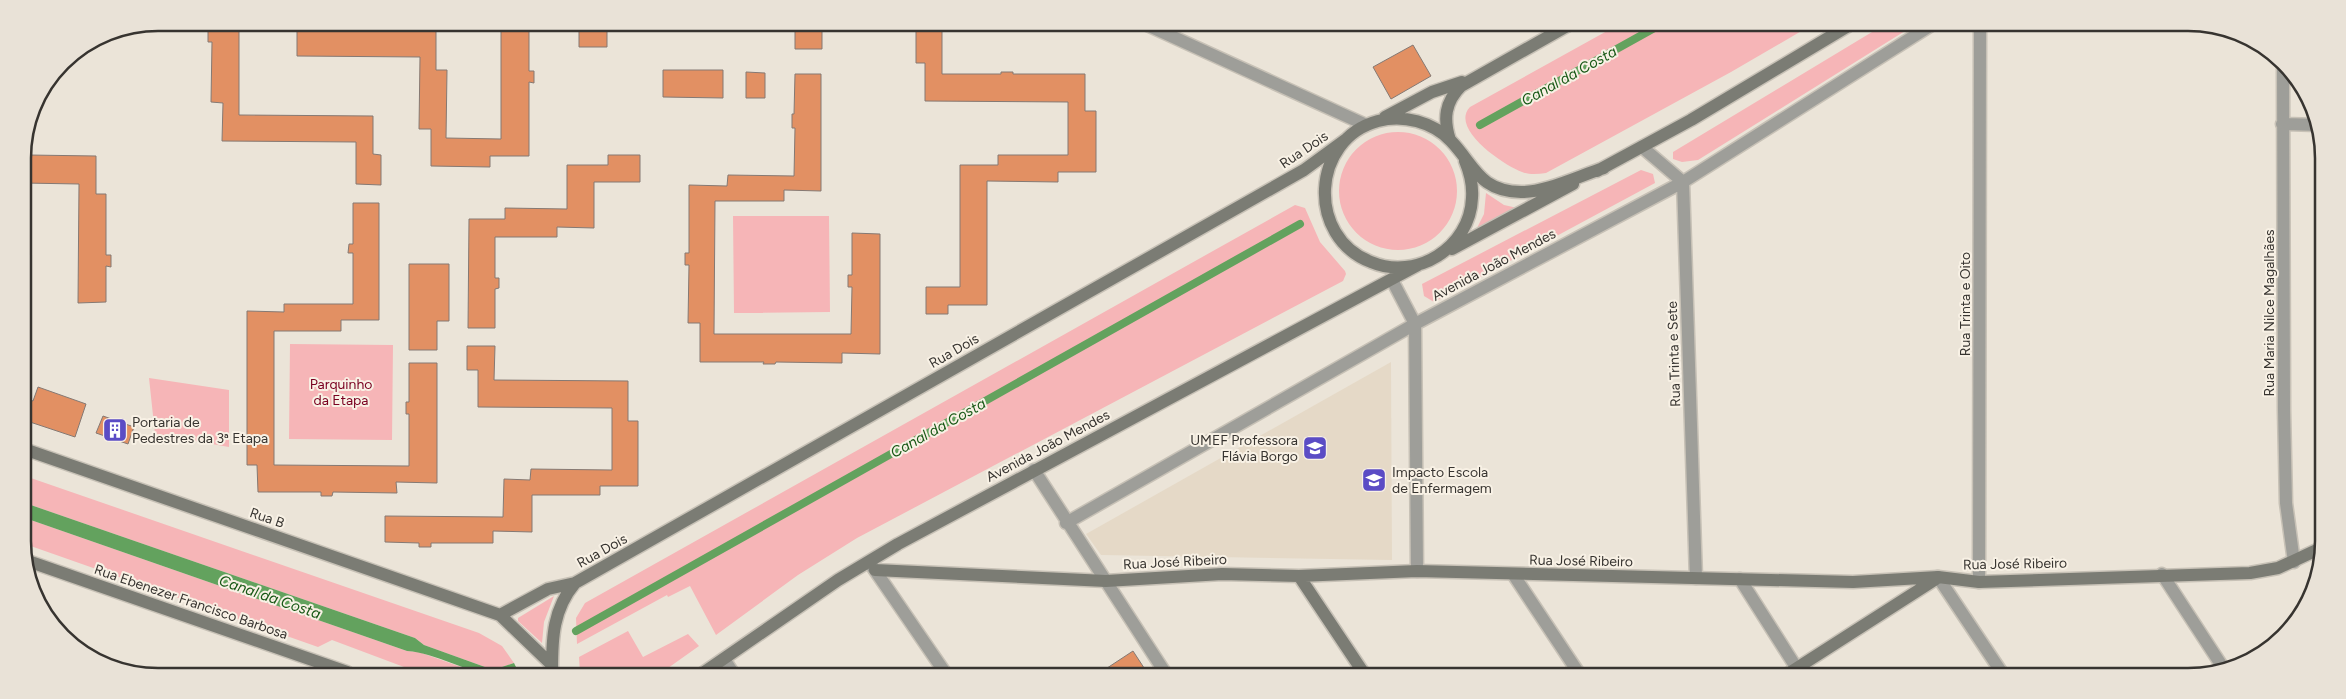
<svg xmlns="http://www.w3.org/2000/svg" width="2346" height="699" font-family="Figtree,sans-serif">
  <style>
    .built { fill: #e5d9c7 }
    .green { fill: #f6b5b7 }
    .water { fill: #63a25e }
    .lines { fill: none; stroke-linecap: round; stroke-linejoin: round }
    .stream { stroke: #63a25e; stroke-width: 8 }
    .building { fill: #e29063; stroke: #857973 }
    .street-casing { stroke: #c7c1b6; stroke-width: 15 }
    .secondary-casing { stroke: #c7c1b6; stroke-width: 15 }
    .street { stroke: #9e9e99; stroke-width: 12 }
    .secondary { stroke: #7b7c74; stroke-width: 12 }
    .labels { text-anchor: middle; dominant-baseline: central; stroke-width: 4; stroke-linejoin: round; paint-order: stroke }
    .street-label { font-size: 14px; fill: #373430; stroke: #f8f1e5 }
    .park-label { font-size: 14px; fill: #790020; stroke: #f8f1e5 }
    .poi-label { font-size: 14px; fill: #373430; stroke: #f8f1e5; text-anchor: start }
    .water-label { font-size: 15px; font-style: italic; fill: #165714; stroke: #f8f1e5 }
    .rim { fill: none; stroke: #373430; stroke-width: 2.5 }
  </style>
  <rect width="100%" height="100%" fill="#ebe4d8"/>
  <path class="built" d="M1391 362 1392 560 1101 555 1086 534Z"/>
  <path class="green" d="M1616 26H1810L1731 72 1546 173C1538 174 1530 175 1522 172 1505 166 1449 129 1470 107Z
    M1882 26H1913L1698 160 1682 162 1673 159V152Z
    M1339 191a59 59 0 1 1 118 0a59 59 0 1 1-118 0Z
    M1641 170 1653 174 1655 183 1434 302 1424 296 1422 284Z
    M1486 193 1504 205 1522 209 1474 234 1484 214Z
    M1295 205 1305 208 1320 242 1345 271 1346 274 1343 281 857 538 798 575 716 635 690 586 668 597 667 595 577 644 576 618 585 603Z
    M733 216H829L830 312 734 313Z
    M290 344 393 345 392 440 289 439Z
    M149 378 229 390V447L155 434Z
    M25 476 479 633 502 646 514 663 496 669 485 667 424 645 415 638 25 503Z
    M25 518 407 651 419 652 478 673H420L332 640 318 647 25 544Z
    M554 596 544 622 542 643 518 621V618Z
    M628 631 643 657 688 634 699 646 661 673H580L579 657Z"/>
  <path class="water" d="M25 503 415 638 424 645 485 667 496 669 514 663 517 669C479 685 444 653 407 651L25 518Z"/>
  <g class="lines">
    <path class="stream" d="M1480 125 1658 26
      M576 631 1300 224"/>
  </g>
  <path class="building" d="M211 23H239V115L373 116V154L381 155V185L356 184V142L222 141 223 103 211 102 212 42H208V31H211Z
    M297 23H313V30H357V25H368V30L436 31V70H447L446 138 501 139V23H529V71H534V83L529 82V156H490V167L431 166V129H419L420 57 297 56Z
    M579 23H607V47H579Z
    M795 24H822V49H795Z
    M916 24H942V74H1001V72H1013V74H1085V111H1096V172H1058V182L987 181V305H948V314H926V287H960V165H998V155H1068V102L925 101V63H916Z
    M1413 45 1431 76 1391 99 1373 67Z
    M663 70H723V98L663 97Z
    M746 72 765 73V98H746Z
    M795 74H821V191L784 190V201H715L714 334H851L852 287H848V275H852V233L880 234V354L842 353V363L776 362 775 364H763L764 362H700V323H688L689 265H685V253H689V185L727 186 728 175 794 176 795 128H792V114H794Z
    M23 151H29V155L96 156V194H106V255H111V267L106 266V302L78 303 79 184 23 183Z
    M608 155H640V182H594V228L557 227V237H495V278H499V288L495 289V328H468L469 219H505V208L567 209V165H608Z
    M353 203H379V320H341V331H274V465L409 466V414H406V402H409V363H437V483L396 482 397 493 333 492 332 496H321V492H258L257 465H247V311L284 312V304H353V253H348L349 244H353Z
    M409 264H449V321H437V350H409Z
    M23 273H29V298H24Z
    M467 346H495L494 380 628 381V421H638V486H600V495H532V532L493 531V543H431V547H419V543L385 542V516L503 517 504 479 530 480 531 469 612 470V408L478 407V370H467Z
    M38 387 86 404 75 437 24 420V398L33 401Z
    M103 416 134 427 128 444 96 433Z
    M1133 651 1148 674H1098Z"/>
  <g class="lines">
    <defs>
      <path id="street" d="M1147 25 1366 125
        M2283 64 2284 410 2286 503 2294 562
        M2282 124 2317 125
        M1642 147 1683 182 1696 578
        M1392 280 1415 324 1417 571
        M1034 470 1166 674
        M1066 523 1415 324 1683 182 1930 26
        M870 563 946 674
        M1513 574 1580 675
        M2162 574 2222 666
        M1938 577 2004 676
        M1740 579 1801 675
        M1979 582 1980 27
        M724 659 733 673"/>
      <path id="secondary" d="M1385 117 1432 92 1462 82
        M1450 140C1443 119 1445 102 1461 86L1567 26
        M1465 161C1470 173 1473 185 1472 198 1470 248 1416 281 1371 262 1306 237 1311 139 1378 121 1403 114 1433 122 1451 141 1475 166 1479 191 1521 192 1544 193 1581 175 1604 168
        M1597 171 1691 120 1848 26
        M1452 249 1573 184
        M24 449 500 615 552 665
        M25 560 347 672
        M875 570 1106 581 1222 574 1299 576 1417 571 1853 582 1938 577 1979 582 2250 573 2278 568 2319 549
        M1299 576 1365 675
        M500 615 548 589 575 583 1304 170 1345 140
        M552 670C552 638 553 609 575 583
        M703 673 838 580 898 544 1418 265
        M1786 675 1936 579"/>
    </defs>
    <use href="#street" class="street-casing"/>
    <use href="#secondary" class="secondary-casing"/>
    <use href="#street" class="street"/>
    <use href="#secondary" class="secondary"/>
  </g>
  <defs>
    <symbol id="building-square" viewBox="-11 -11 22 22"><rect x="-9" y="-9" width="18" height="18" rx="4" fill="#5b4cc5" stroke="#f8f1e5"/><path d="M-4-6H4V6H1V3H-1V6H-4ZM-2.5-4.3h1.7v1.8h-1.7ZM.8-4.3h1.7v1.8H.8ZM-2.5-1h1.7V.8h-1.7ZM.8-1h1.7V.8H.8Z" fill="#fff"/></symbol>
    <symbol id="school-square" viewBox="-11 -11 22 22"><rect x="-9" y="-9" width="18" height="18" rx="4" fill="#5b4cc5" stroke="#f8f1e5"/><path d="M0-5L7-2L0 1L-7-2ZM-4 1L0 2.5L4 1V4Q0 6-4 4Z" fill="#fff"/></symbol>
    <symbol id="university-square" viewBox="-11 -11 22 22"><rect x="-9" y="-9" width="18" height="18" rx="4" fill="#5b4cc5" stroke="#f8f1e5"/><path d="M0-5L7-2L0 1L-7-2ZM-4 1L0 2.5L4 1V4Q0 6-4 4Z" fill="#fff"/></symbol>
  </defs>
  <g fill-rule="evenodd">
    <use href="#building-square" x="101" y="416" width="28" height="28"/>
    <use href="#school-square" x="1301" y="434" width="28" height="28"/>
    <use href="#university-square" x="1360" y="466" width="28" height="28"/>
  </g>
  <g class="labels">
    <g class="street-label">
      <text transform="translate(1304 150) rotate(-34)">Rua Dois</text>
      <text transform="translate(1494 265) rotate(-28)">Avenida João Mendes</text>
      <text transform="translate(1965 304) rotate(-90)">Rua Trinta e Oito</text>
      <text transform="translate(2269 313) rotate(-90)">Rua Maria Nilce Magalhães</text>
      <text transform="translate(954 351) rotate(-30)">Rua Dois</text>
      <text transform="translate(1674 354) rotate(-92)">Rua Trinta e Sete</text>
      <text transform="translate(1048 446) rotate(-28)">Avenida João Mendes</text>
      <text transform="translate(267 518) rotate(19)">Rua B</text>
      <text transform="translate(602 551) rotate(-29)">Rua Dois</text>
      <text transform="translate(1581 561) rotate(1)">Rua José Ribeiro</text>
      <text transform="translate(1175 562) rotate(-3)">Rua José Ribeiro</text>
      <text transform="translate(2015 564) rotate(-1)">Rua José Ribeiro</text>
      <text transform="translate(191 602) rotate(19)">Rua Ebenezer Francisco Barbosa</text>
    </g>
    <g class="park-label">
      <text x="341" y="384">Parquinho<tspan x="341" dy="16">da Etapa</tspan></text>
    </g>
    <g class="poi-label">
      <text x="132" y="422">Portaria de<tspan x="132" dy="16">Pedestres da 3ª Etapa</tspan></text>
      <text x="1298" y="440" text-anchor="end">UMEF Professora<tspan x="1298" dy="16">Flávia Borgo</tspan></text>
      <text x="1392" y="472">Impacto Escola<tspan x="1392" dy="16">de Enfermagem</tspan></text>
    </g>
    <g class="water-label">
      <text transform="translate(1569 76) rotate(-29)">Canal da Costa</text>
      <text transform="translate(938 428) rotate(-29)">Canal da Costa</text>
      <text transform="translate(270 597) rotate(19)">Canal da Costa</text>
    </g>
  </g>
  <path d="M0 0H2346V699H0ZM158 31H2188A127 127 0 0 1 2315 158V541A127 127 0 0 1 2188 668H158A127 127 0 0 1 31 541V158A127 127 0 0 1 158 31Z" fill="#e9e2d7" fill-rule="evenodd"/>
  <path class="rim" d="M158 31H2188A127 127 0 0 1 2315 158V541A127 127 0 0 1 2188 668H158A127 127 0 0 1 31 541V158A127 127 0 0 1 158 31Z"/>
</svg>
